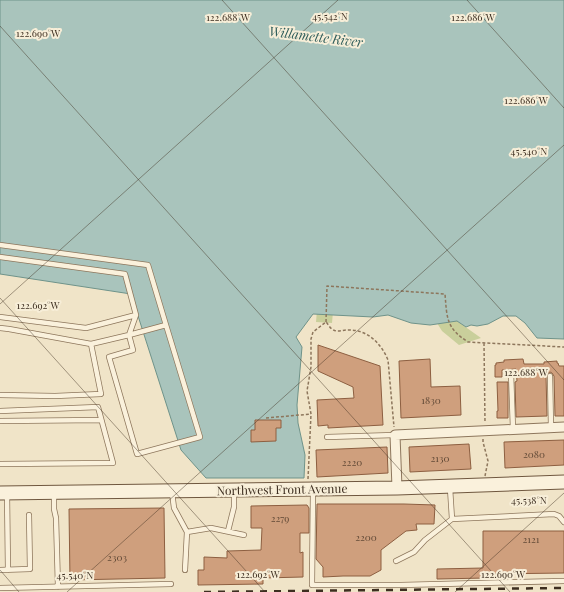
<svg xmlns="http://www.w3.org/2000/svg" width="564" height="592" font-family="'Playfair Display',serif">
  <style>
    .green { fill: #c9cf9b }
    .water { fill: #a9c4bc; stroke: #6f938a }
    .building { fill: #cf9f7d; stroke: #8d5f41 }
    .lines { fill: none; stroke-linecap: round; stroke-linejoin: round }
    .lane-casing { stroke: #8d765c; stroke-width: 6 }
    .street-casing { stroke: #8d765c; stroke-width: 11 }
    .secondary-casing { stroke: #6f573f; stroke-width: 15 }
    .path { stroke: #8d765c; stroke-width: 1.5; stroke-dasharray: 3 2; stroke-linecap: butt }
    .lane { stroke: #faf1dc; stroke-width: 4.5 }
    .street { stroke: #faf1dc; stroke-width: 9 }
    .secondary { stroke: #faf1dc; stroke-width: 13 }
    .rail { stroke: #3d2e20; stroke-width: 2.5; stroke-dasharray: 7 7; stroke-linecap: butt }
    .ticks { fill: none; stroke: #3d2e20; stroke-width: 1; stroke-opacity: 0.45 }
    .labels { text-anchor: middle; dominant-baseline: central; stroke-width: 4; stroke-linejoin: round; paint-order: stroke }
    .number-label { font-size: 10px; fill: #624a37 }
    .street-label { font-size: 12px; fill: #3d2e20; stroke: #f7eed8 }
    .water-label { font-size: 13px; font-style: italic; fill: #2f5d5a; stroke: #f7eed8 }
    .ticks-label { font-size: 10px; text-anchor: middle; fill: #3d2e20; stroke: #f7eed8; stroke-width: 4; stroke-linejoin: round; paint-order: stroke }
  </style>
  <rect width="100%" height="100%" fill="#f0e4c8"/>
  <path class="green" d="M320 275 457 321 481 338 459 345 442 331 437 323 334 300 332 323 316 322Z"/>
  <path class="water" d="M0 0H564V339L537 338 525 323 516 316H503L488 324 477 326 471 325 466 327 457 321 430 325 411 323 388 315 373 317 313 314 296 337 302 347 297 405 298 423 305 455 304 478H206L181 450 131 294 0 274Z"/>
  <path class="building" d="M318 345 380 366 383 425 328 428V425L318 426 317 400 354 398 353 387 318 371Z
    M430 359 431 387 460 386 461 415 401 418 399 361Z
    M523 359 524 364H544V362L557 361V363H558L559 366H564V416H555L554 376 552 373 550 372 547 374 546 376 547 416 516 417 515 382 517 381 516 369 502 370V377H495V365H496V363L504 362V360Z
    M497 382H508V418H497V411H498Z
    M255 420H281V428H276V441L251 442V430H255Z
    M564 440V465L505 468 504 442Z
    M469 444 471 469 410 472 409 447Z
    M387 447 388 473 317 477 316 450Z
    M317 504H404L435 505 434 524H416L417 530 406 531 381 550V570L370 576H343L323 577V567L316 559Z
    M307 505 309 508V533H300V553L303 552V577L263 578V584L198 585V570H204V557L227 558V551L261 550 262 528H251V506Z
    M164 508 165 578 70 580 69 509Z
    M483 531H564V573L491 574 486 578 437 579V569L483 568Z"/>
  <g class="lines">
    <defs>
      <path id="lane" d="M0 245 148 265 166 325 129 335 91 344 9 329 0 328
        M0 257 125 274 136 315
        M0 317 86 328 136 315 129 335 133 350 109 357 137 454 200 437 166 325
        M511 373 513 429
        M550 376 551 428
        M0 395 55 396 101 394 91 344
        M0 411 98 407 113 463 0 464
        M0 421 101 420
        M327 437 395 435
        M450 488 452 519 554 514 559 516 564 522
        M313 491 312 585H401L564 581
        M172 492 174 508 187 532 185 570
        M7 493 8 570
        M54 493V509L56 518 58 587
        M228 531 234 507V492
        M187 532 211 528 244 535
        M396 561 414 552 425 540 452 519
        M0 570 30 569 29 515
        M0 588 171 584"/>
      <path id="street" d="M397 488 395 435 564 427"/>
      <path id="secondary" d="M0 493 397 488 564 482"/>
    </defs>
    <use href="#lane" class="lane-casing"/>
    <use href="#street" class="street-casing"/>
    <use href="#secondary" class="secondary-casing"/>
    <path class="path" d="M326 322 327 286 445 294C447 318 446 328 468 342L564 347
      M484 343 485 423
      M266 418 311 414
      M483 439V442L488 461 485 476
      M308 479 311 414 307 391 311 367V339L313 332 326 322C328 324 330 328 332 329 337 333 342 330 347 330 367 329 381 343 388 360L394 427"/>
    <use href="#lane" class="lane"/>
    <use href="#street" class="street"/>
    <use href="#secondary" class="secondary"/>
    <path class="rail" d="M204 592 564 588"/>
  </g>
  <path class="ticks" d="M222 0 564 380M467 0 564 108M0 26 510 592M0 298 265 592M0 304 338 0M0 570 19 592M67 592 564 145M455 592 564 493"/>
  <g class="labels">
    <g class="number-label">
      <text x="431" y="400">1830</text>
      <text x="534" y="454">2080</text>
      <text x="440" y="458">2130</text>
      <text x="352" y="462">2220</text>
      <text x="280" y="518">2279</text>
      <text x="366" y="537">2200</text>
      <text x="531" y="539">2121</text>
      <text x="117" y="557">2303</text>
    </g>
    <g class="street-label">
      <text transform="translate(282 489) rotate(-1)">Northwest Front Avenue</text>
    </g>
    <g class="water-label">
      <text transform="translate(316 36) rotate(7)">Willamette River</text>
    </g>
  </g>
  <g class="ticks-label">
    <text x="330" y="20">45.542°N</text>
    <text x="473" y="21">122.686°W</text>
    <text x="228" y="21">122.688°W</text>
    <text x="38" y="37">122.690°W</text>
    <text x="526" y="104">122.686°W</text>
    <text x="529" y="155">45.540°N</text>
    <text x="38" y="309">122.692°W</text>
    <text x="526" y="376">122.688°W</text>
    <text x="529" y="504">45.538°N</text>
    <text x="258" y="578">122.692°W</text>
    <text x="503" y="578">122.690°W</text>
    <text x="75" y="579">45.540°N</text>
  </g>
</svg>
